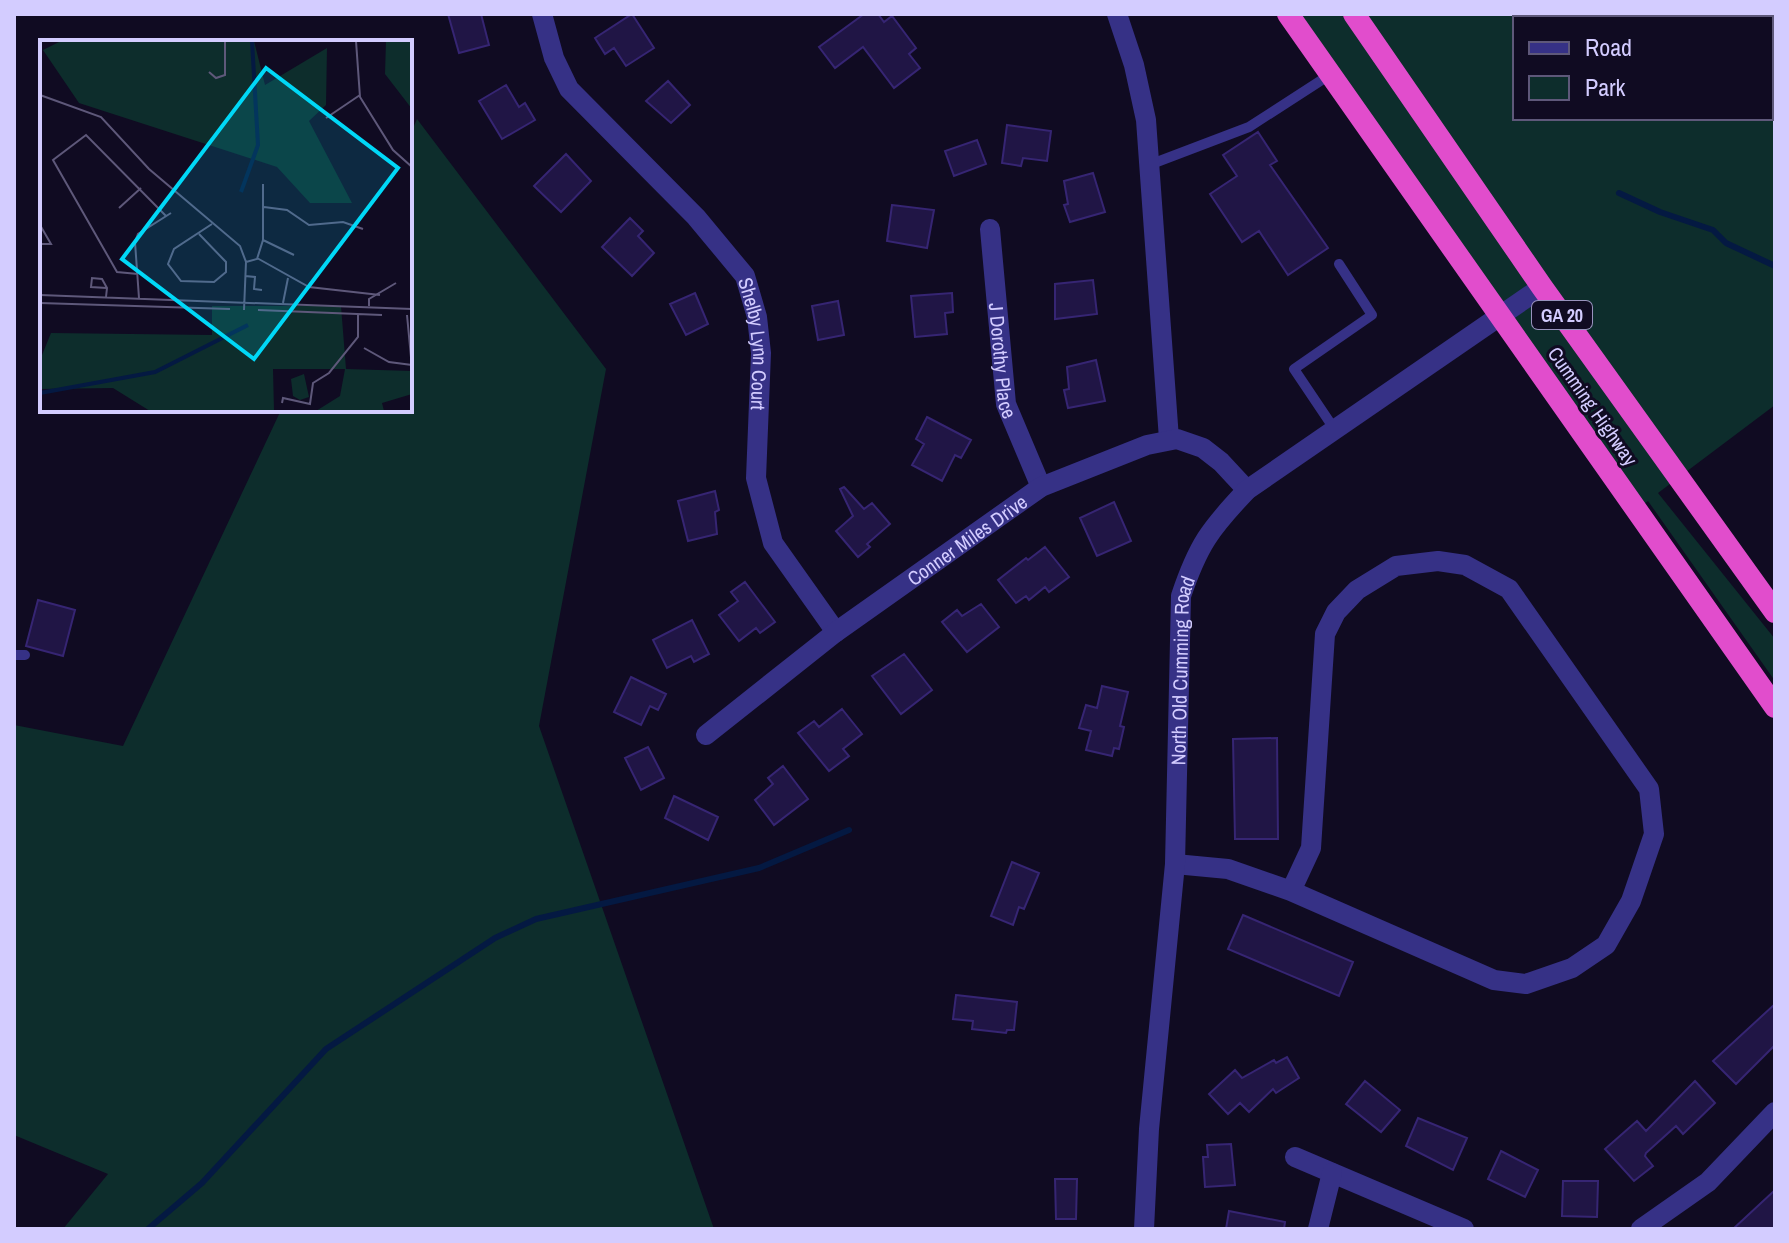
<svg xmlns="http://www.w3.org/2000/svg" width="1789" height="1243" font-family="'Archivo Narrow',sans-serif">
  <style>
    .green { fill: #0d2d2c; fill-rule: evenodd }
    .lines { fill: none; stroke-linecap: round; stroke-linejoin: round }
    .stream { stroke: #041942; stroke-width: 6 }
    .building { fill: #201545; stroke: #362573; stroke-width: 2 }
    .service { stroke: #363186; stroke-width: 10 }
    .minor { stroke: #363186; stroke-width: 20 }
    .tertiary { stroke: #363186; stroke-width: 20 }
    .trunk { stroke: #e14dcc; stroke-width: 22 }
    .labels { text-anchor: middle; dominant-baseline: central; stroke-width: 6; stroke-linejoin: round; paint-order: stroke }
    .shield { fill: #100b22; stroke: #9892bd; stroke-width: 2 }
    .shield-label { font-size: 18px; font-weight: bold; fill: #d3ccff }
    .street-label { font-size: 20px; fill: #d3ccff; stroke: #100b22 }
    .inset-river { fill: none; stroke: #041942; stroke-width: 4 }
    .inset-road { fill: none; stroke: #5e587a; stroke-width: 2 }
    .view { fill: #00d8f7; fill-opacity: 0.15; stroke: #00d8f7; stroke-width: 4 }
    .inset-edge { fill: none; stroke: #d3ccff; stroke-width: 4 }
  </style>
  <rect width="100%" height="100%" fill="#100b22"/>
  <path class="green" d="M1281 14H1775V405L1658 493 1775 639V681L1648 501 1629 515ZM1515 18H1771V118H1515Z
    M417 119 606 369 539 726 714 1229H63L108 1174 14 1135V725L123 746 281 410H410V135Z"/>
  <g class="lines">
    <path class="stream" d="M1619 193 1660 212 1713 230 1726 243 1775 266
      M148 1229 202 1183 326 1049 495 938 536 919 759 868 849 830"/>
  </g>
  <path class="building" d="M448 14H481L489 45 459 53Z
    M632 14 654 48 626 66 614 48 605 54 595 38Z
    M864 14H878L884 22 892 16 916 48 909 54 920 68 894 88 863 47 835 68 819 47Z
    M668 81 690 105 671 123 646 101Z
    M506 85 519 107 525 103 535 120 502 139 479 101Z
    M1007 125 1051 131 1047 161 1023 158 1021 166 1002 163Z
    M1258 132 1277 161 1270 165 1328 248 1288 275 1259 231 1242 242 1210 194 1237 176 1223 155Z
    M977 140 986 164 954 176 945 151Z
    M566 154 591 181 561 212 534 186Z
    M1093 173 1105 212 1070 222 1064 205 1068 204 1064 181Z
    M892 205 934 210 927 248 887 241Z
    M630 218 643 231 638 236 654 253 632 276 602 247Z
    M1093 280 1097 314 1055 319V284Z
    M695 293 708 324 686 335 670 304Z
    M952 293 953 312 945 313 947 334 915 337 911 296Z
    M838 301 844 335 818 340 812 306Z
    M1096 360 1105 401 1068 408 1064 390 1069 389 1067 367Z
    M927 417 971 440 961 458 955 455 942 481 912 465 924 444 916 439Z
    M844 487 864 509 872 503 890 524 867 544 870 547 858 557 836 531 853 516 840 489Z
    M715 491 719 510 715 512 717 534 688 541 678 501Z
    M1114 502 1131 541 1097 556 1080 518Z
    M1045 547 1069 577 1049 592 1045 587 1029 600 1026 596 1016 603 998 580 1026 558 1028 560Z
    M745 582 775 622 760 633 756 628 739 641 719 615 738 601 731 592Z
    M38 600 75 610 63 656 26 646Z
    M981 604 999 627 967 652 942 622 957 610 962 616Z
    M692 620 709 654 694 662 691 656 667 668 653 640Z
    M904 654 932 690 901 714 872 676Z
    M631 677 666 694 658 710 650 706 641 725 614 712Z
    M1102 686 1128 692 1120 726 1124 727 1119 749 1114 748 1112 756 1086 750 1091 731 1079 728 1086 705 1097 708Z
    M842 709 862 734 843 749 849 756 829 771 798 733 814 721 819 727Z
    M1277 738 1278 839H1235L1233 739Z
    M648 747 664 778 641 790 625 758Z
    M783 766 808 799 774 825 755 800 773 784 768 778Z
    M674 796 718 817 708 840 665 818Z
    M1012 862 1039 873 1024 909 1019 907 1013 925 991 916Z
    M1243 915 1353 962 1339 996 1228 949Z
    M956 995 1017 1002 1014 1030H1007L1006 1033 972 1029 973 1021 953 1019Z
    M1775 1004V1045L1736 1084 1713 1061Z
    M1287 1057 1299 1078 1276 1093 1273 1089 1249 1112 1240 1103 1228 1114 1209 1094 1235 1070 1242 1078 1274 1060 1276 1063Z
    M1365 1081 1400 1110 1381 1132 1346 1104Z
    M1695 1081 1715 1103 1683 1134 1676 1126 1646 1153 1645 1156 1653 1166 1634 1181 1605 1149 1637 1121 1646 1131Z
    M1418 1118 1467 1138 1453 1170 1406 1146Z
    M1231 1144 1235 1185 1205 1187 1203 1157H1208L1207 1145Z
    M1501 1151 1538 1170 1525 1197 1488 1179Z
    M1055 1179H1077L1076 1219H1056Z
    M1563 1181H1598L1597 1217 1562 1216Z
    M1775 1190V1229H1733Z
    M1229 1211 1285 1222 1284 1229H1226Z"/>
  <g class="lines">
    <path class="service" d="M1149 165 1249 127 1331 74
      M1335 430 1294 369 1372 315 1339 264
      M14 655H25"/>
    <g class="minor">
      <path id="s1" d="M542 14 554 58 569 89 696 217 745 276 757 317 761 353 756 478 773 543 836 632"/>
      <path d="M1117 14 1134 65 1146 120 1169 439"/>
      <path id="s2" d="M990 229 1006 404 1041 487"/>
      <path id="s3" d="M706 735 836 632 1041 487 1147 445 1177 439 1203 448 1221 462 1247 490"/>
      <path d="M1175 864 1228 869 1291 891 1494 980 1526 984 1572 968 1606 945 1631 901 1654 834 1649 789 1509 589 1465 565 1438 561 1396 566 1357 590 1336 612 1325 634 1311 848 1291 891"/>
      <path d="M1295 1157 1464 1229"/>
      <path d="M1318 1229 1332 1173"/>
      <path d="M1641 1229 1708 1182 1775 1112"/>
    </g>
    <path class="tertiary" id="s4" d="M1144 1229 1149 1129 1175 864 1181 596C1198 545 1210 529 1247 490L1542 287"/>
    <path class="trunk" d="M1288 14 1775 707
      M1354 14 1542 287 1775 612"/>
  </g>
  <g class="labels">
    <rect class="shield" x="1532" y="301" width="60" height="28" rx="6"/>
    <g class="shield-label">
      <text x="1562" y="315">GA 20</text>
    </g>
    <g class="street-label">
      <text stroke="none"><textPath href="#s1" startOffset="406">Shelby Lynn Court</textPath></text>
      <text stroke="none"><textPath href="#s2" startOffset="132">J Dorothy Place</textPath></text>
      <text transform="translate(1593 406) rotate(55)">Cumming Highway</text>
      <text stroke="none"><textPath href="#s3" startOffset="326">Conner Miles Drive</textPath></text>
      <text stroke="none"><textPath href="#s4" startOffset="560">North Old Cumming Road</textPath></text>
    </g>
  </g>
  <g transform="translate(40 40)">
    <rect width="372" height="372" fill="#100b22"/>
    <path d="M21 1H214L225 45 287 8 286 65 269 81 312 163H270L237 127 39 63 3 10ZM346 1H372V69L345 34ZM172 266H301L306 329 372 331V354L342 363 344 371H276L300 356 305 329H233L234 371H110L73 348 0 349V320L11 293 172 295ZM264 334 269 357 260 360 253 356 251 339Z" fill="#0d2d2c"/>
    <path class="inset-river" d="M201 152 218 105 212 1M0 353 115 332 208 285"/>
    <path class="inset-road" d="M316 1 320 57 353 110 372 127M169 32 176 38 185 35V1M0 55 61 77 109 129 200 206 206 222 204 270M286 78 320 55M224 167 247 170 269 185 303 182 323 189M79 168 101 148M0 185 11 204H0M159 194 186 222V232L174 242 141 241 128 224 134 209 172 184M223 200 254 215M217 218 269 247 340 255M206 222 217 219 223 200V144M98 234 77 232 13 120 46 95 126 176M205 236 215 237 214 249 222 250M0 255 372 269M66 257 67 248 62 239 52 238 51 247 67 248M99 258 95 202 98 194 131 173M0 263 190 269M243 263 248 238M329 266V259L356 243M218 270 342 275M367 275 372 328M324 308 349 322 372 325M242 363 243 358 270 364 273 343 289 333 318 297V275"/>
    <path class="view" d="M226 28 358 128 214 319 82 219Z"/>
    <rect width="372" height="372" class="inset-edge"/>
  </g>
  <rect width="1789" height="1243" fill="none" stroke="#d3ccff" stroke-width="32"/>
  <rect x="1513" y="16" width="260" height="104" fill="#100b22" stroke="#5e587a" stroke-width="2"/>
  <rect x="1529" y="42" width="40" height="12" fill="#363186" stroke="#5e587a" stroke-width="2"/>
  <text x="1585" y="56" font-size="24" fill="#d3ccff">Road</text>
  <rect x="1529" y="76" width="40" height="24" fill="#0d2d2c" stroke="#5e587a" stroke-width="2"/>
  <text x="1585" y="96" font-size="24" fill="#d3ccff">Park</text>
</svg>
